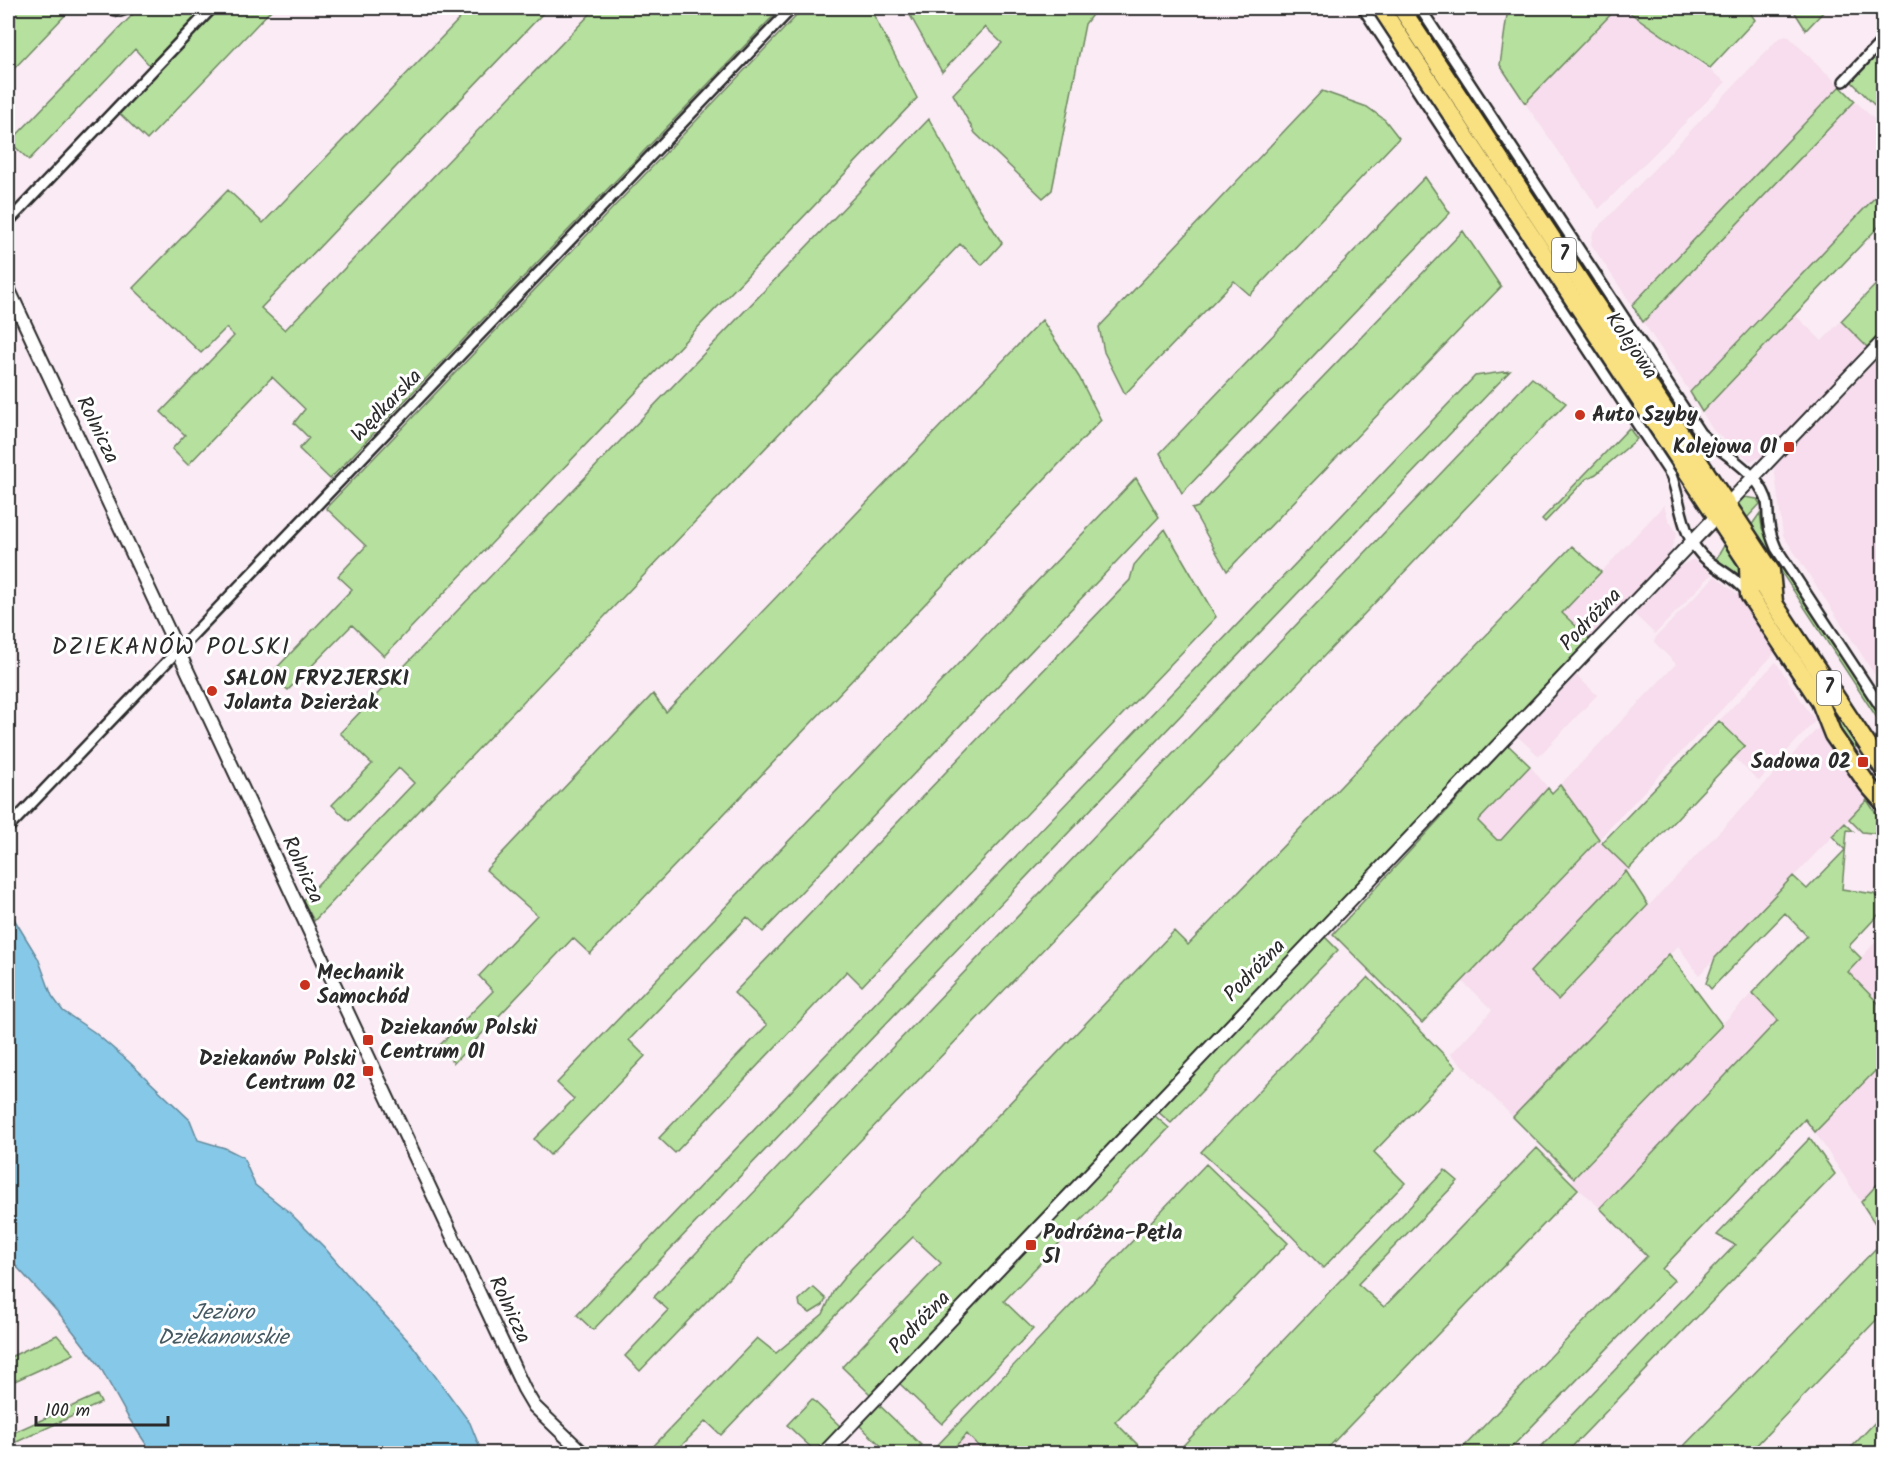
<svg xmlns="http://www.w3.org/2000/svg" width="1891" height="1461" font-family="Kalam,sans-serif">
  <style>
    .built { fill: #f7dded }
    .green { fill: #b5e09d; stroke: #708664; stroke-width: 1.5 }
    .water { fill: #86c8e7; stroke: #62899c; stroke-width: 1.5 }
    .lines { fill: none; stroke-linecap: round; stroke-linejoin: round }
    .street-casing { stroke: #2b2b2b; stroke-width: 14 }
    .secondary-casing { stroke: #2b2b2b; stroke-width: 16 }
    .highway-casing { stroke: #2b2b2b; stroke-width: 21 }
    .street { stroke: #fff; stroke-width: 9 }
    .secondary { stroke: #fff; stroke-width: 12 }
    .highway { stroke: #f9e181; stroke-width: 16 }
    .poi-dot { fill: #c8321e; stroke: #fff; stroke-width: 2 }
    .labels { text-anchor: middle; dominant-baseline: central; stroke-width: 6; stroke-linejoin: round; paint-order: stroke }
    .shield { fill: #fff; stroke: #6b6b6b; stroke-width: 1.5 }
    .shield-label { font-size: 20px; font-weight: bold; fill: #2b2b2b }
    .street-label { font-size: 21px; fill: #2b2b2b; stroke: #fff }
    .poi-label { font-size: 21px; font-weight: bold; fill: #2b2b2b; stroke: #fff; text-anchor: start }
    .water-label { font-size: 22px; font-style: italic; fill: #465a63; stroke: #fff }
    .quarter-label { font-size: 24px; letter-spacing: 1.5px; fill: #2b2b2b; stroke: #fff }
  </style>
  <rect width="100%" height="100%" fill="#faebf4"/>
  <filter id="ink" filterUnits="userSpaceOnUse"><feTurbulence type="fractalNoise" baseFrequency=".0167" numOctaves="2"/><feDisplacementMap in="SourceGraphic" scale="12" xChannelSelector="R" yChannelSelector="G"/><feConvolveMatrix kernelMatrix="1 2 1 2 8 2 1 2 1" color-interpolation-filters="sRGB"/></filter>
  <g filter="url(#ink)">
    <path class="built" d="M1617 8H1623L1726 82 1599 209 1525 103Z
      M1788 36 1840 86 1632 305 1591 244 1593 233 1779 38Z
      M1855 101 1874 119 1875 127 1883 135V189L1690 392 1643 322Z
      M1795 315 1822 341 1841 321 1867 347 1763 456 1750 461 1713 430 1702 412Z
      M1883 350V687L1783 535 1774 466Z
      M1664 505 1668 519 1677 533 1669 554 1671 557 1591 640 1562 614Z
      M1693 559 1712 574 1655 634 1633 613 1679 564 1681 566Z
      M1715 576 1740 596 1776 648 1772 656 1599 839 1629 869 1530 972 1559 1000 1819 727 1867 800 1699 975 1678 946 1513 1117 1451 1054 1492 1010 1462 981 1598 839 1560 785 1676 664 1654 642 1656 637Z
      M1776 662 1815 721 1759 781 1734 758 1745 746 1719 721Z
      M1575 674 1597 695 1539 756 1517 736Z
      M1530 766 1548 788 1547 792 1501 840H1497L1478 821Z
      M1883 934V1008L1848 972Z
      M1752 993 1778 1020 1600 1208 1571 1182Z
      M1883 1063V1178L1861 1202 1815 1132Z
      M967 1434 985 1453 949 1454Z"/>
    <path class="green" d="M8 8H72L8 75Z
      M139 8H207L151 67 135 49 29 160 10 142Z
      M219 8H273L147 140 118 112Z
      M470 8H548L261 308 285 330 596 8H781L330 479 299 449 309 438 294 423 305 409 272 377 188 465 172 449 185 435 161 412 234 336 226 328 201 353 133 288 228 190 263 223Z
      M804 8H870L917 98 384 656 352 625 288 690 270 675 352 589 338 576 366 546 326 508Z
      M906 8H1097L1085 24 1052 190 1043 198 975 133 953 94 1002 43 985 27 942 72Z
      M1508 8H1617L1525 103 1500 65Z
      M1623 8H1747L1755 20 1710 68Z
      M1792 8H1827L1806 30Z
      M1883 47V114L1851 81Z
      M1840 86 1855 101 1643 322 1632 305Z
      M1322 91 1367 107 1385 120 1399 138 1250 295 1234 281 1125 394 1104 352 1099 327Z
      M929 119 973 198 1002 243 982 265 960 244 314 921 303 900 414 783 399 768 349 821 332 805 372 764 340 733Z
      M1425 177 1450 213 1182 493 1160 453Z
      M1883 189V222L1702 412 1690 392Z
      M1463 231 1501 287 1227 571 1192 509 1198 507Z
      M1883 277V330L1867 347 1841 321Z
      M1042 320 1079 377 1101 420 590 954 573 938 454 1063 438 1047 493 991 479 976 537 915 486 870 653 694 666 712Z
      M1510 371 593 1330 577 1315 1475 376Z
      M1532 378 1566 403 640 1371 625 1356 668 1310 654 1297Z
      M1629 428 1637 439 1596 474 1586 479 1545 522 1542 519Z
      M1136 478 1159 517 763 932 747 917 629 1040 645 1056 550 1155 534 1139 574 1099 557 1083Z
      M1744 497 1757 499 1760 504 1746 519 1738 504 1739 499Z
      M1760 513 1762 528 1770 546 1883 720V727L1751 526Z
      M1165 529 1216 617 862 986 847 971 675 1153 659 1138 767 1025 734 993 1130 580 1134 565Z
      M1725 544 1857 746 1854 748 1860 756 1855 759 1747 587 1733 572 1715 561Z
      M1572 546 1601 572 1562 613 1591 640 871 1395 842 1367 941 1263 913 1237 866 1283 721 1435 706 1421 674 1453 646 1454 757 1338 776 1353 823 1314 834 1290 851 1269 1174 931 1188 945Z
      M1719 721 1745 746 1629 869 1602 843Z
      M1508 745 1530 766 1478 821 1497 840H1501L1548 788 1552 793 1560 785 1599 839 1422 1023 1333 934Z
      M1867 800 1877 815 1882 811 1883 813V856L1877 863 1880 834 1862 832 1849 819Z
      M1845 823 1853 831 1847 830 1842 889 1874 894 1883 904V910L1849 946 1861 958 1848 972 1883 1008V1063L1815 1132 1805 1119 1662 1269 1674 1280 1506 1453H1458L1647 1256 1600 1208 1778 1020 1752 993 1807 936 1785 913 1711 989 1706 983 1715 958 1793 876 1807 889 1845 850 1832 836Z
      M1626 871 1648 905 1558 1000 1530 972Z
      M1324 936 1338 950 1171 1123 1157 1111Z
      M1669 954 1722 1025 1574 1178 1513 1117Z
      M1368 977 1456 1067 1374 1152 1405 1183 1323 1268 1264 1208 1201 1152Z
      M1154 1115 1169 1128 1004 1301 1033 1329 942 1424 899 1383Z
      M1810 1138 1835 1174 1566 1453H1535L1735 1245 1717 1235Z
      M1537 1148 1578 1189 1323 1453H1176L1445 1170 1458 1181 1358 1284 1384 1307Z
      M1206 1164 1288 1243 1115 1422 1146 1453H985L967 1434 949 1453H930Z
      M1883 1178V1228L1876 1225 1861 1202Z
      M1883 1241V1313L1749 1453H1677Z
      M813 1287 826 1299 823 1305 810 1313 800 1306 799 1300Z
      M57 1335 74 1354 8 1384V1358Z
      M97 1395 101 1403 8 1446V1435Z
      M812 1399 841 1427 817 1453 787 1425Z
      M878 1404 921 1445 913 1453H889L859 1425Z
      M1883 1414V1452L1882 1454 1846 1453Z"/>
    <path class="water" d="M8 909 38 958 52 996 63 1011 94 1032 128 1061 190 1120 198 1140 225 1148 243 1157 255 1185 289 1212 324 1247 346 1273 413 1346 470 1423 482 1453H152L128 1417 99 1365 62 1317 8 1257Z"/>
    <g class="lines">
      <defs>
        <path id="street" d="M109 8 120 11 130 8
          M1363 8 1671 475C1682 504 1681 539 1707 560 1722 572 1734 576 1747 592
          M1420 8 1700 433C1721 453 1755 469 1766 498 1769 506 1767 516 1769 525 1770 533 1773 541 1776 548L1884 712
          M1844 81 1884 39
          M8 222 212 8
          M8 828 792 8"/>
        <path id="secondary" d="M8 288 524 1389 534 1406 584 1454
          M823 1454 1884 340"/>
        <path id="highway" d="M1381 8 1884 770
          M1401 8 1771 571 1774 602
          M1748 566 1749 595 1820 702 1833 735 1868 785 1884 803"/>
      </defs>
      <use href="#street" class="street-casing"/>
      <use href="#secondary" class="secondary-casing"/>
      <use href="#highway" class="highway-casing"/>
      <use href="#street" class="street"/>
      <use href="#secondary" class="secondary"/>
      <use href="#highway" class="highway"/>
    </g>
  </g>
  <g class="poi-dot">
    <circle cx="1580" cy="415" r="6"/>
    <rect x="1783" y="441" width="12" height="12" rx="3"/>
    <circle cx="212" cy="691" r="6"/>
    <rect x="1857" y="756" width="12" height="12" rx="3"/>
    <circle cx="305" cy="985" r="6"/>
    <rect x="362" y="1034" width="12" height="12" rx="3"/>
    <rect x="362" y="1065" width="12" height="12" rx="3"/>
    <rect x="1025" y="1239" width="12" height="12" rx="3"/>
  </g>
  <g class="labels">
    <g class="shield">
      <rect x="1552" y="238" width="24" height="34" rx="4.5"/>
      <rect x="1817" y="671" width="24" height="34" rx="4.5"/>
    </g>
    <g class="shield-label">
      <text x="1564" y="255">7</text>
      <text x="1829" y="688">7</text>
    </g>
    <g class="street-label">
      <text transform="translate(1631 346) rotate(56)">Kolejowa</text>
      <text transform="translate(387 406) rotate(-46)">Wędkarska</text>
      <text transform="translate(97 430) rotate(64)">Rolnicza</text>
      <text transform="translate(1591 620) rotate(-46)">Podróżna</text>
      <text transform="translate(302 870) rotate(65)">Rolnicza</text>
      <text transform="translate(1255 971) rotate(-46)">Podróżna</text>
      <text transform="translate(509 1310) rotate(65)">Rolnicza</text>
      <text transform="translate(920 1323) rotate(-46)">Podróżna</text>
    </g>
    <g class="poi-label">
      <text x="1592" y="415">Auto Szyby</text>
      <text x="1777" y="447" text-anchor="end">Kolejowa 01</text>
      <text x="224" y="679">SALON FRYZJERSKI<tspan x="224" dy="24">Jolanta Dzierżak</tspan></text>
      <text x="1851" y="762" text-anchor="end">Sadowa 02</text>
      <text x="317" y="973">Mechanik<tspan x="317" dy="24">Samochód</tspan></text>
      <text x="380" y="1028">Dziekanów Polski<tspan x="380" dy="24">Centrum 01</tspan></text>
      <text x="356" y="1059" text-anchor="end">Dziekanów Polski<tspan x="356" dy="24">Centrum 02</tspan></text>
      <text x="1043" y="1233">Podróżna-Pętla<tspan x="1043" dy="24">51</tspan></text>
    </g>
    <g class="water-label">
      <text x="223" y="1313">Jezioro<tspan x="223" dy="25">Dziekanowskie</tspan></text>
    </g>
    <g class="quarter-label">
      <text x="171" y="647">DZIEKANÓW POLSKI</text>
    </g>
  </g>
  <rect width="1891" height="1461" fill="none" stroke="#fff" stroke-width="30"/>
  <rect x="15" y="15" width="1861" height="1431" fill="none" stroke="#2b2b2b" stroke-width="2" filter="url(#ink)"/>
  <path d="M36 1416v9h132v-9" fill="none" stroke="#2b2b2b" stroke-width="3"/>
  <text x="45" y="1416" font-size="18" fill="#2b2b2b" stroke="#ffffff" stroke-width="4.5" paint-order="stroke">100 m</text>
</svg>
